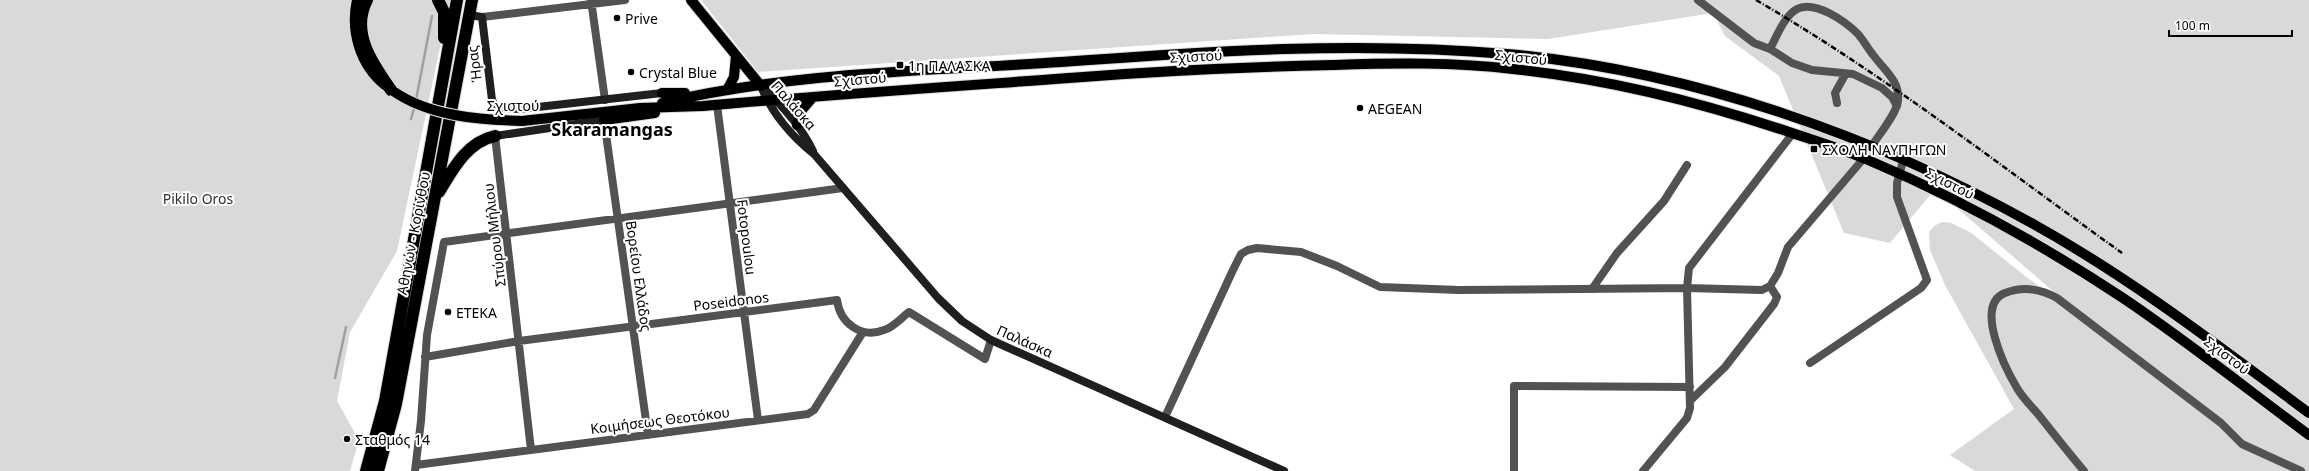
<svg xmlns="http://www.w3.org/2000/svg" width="2309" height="471" font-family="'Noto Sans',sans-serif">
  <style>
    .green { fill: #d9d9d9 }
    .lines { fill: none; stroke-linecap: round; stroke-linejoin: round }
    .stream { stroke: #a0a0a0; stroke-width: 2.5 }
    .primary-casing { stroke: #dbdbdb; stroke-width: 12 }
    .highway-casing { stroke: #dbdbdb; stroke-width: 14 }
    .street { stroke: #525252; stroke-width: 8 }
    .secondary { stroke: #1f1f1f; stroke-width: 8 }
    .primary { stroke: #000; stroke-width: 10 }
    .highway { stroke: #000; stroke-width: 12 }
    .rail { stroke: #000; stroke-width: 2.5; stroke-dasharray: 6 2 1 2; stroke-linecap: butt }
    .primary-bridge-casing { stroke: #dbdbdb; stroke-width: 12; stroke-linecap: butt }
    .primary-bridge { stroke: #000; stroke-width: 10 }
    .poi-dot { fill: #000; stroke: #fff; stroke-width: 1.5 }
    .labels { text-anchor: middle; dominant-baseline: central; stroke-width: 4; stroke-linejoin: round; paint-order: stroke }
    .poi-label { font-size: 14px; fill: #000; stroke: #fff; text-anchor: start }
    .street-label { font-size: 14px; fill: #000; stroke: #fff }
    .park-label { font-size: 14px; fill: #303030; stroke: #fff }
    .district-label { font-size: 18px; font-weight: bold; fill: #000; stroke: #fff }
  </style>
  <rect width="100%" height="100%" fill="#fff"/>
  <path class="green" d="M0 0H450L397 251 350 332 337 401 359 440 350 471H0Z
    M701 0H2309V471H1975L1950 455 2014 409 1945 285 1930 250 1929 232 1934 226 1942 222 1951 223 1970 232 2025 276 2084 318 1935 189 1890 243 1844 233 1779 76 1725 36 1713 13 1548 39 1314 34 758 72Z"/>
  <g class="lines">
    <path class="stream" d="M416 100 432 16
      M411 119 415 105
      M335 378 346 327"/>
    <defs>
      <path id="primary" d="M357 0C350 31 360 65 385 85
        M691 0 761 86
        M727 90 734 77 736 56
        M662 93H685
        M662 103C792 72 928 71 1061 62 1209 51 1359 41 1507 54 1689 70 1876 136 2035 225 2132 279 2220 347 2309 413
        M604 120 655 113
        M522 121 640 108 703 106C825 95 947 87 1069 78 1157 71 1245 67 1334 65 1393 63 1454 62 1513 69 1609 79 1704 103 1795 134 1820 142 1844 150 1868 160 1956 197 2043 245 2123 298 2187 341 2247 389 2309 435
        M797 125 800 112 813 97"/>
      <path id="highway" d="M367 0C350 33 373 64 391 90
        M438 0 444 12V38
        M439 192C453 169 467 142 495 136
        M366 471 385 401 457 0
        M378 471 396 404 472 0"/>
    </defs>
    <use href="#primary" class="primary-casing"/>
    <use href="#highway" class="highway-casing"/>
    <path class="street" d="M591 0 605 100
      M1698 0 1754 43 1770 49 1792 63 1812 70 1853 74 1882 88 1892 97 1897 106
      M482 17 625 0
      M1770 49C1776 38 1784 16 1797 9 1815 0 1845 21 1858 34 1864 41 1868 49 1874 56 1884 70 1900 81 1898 100 1898 112 1878 136 1871 147
      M1837 103 1835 93 1845 75
      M717 105 758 420
      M604 120 648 435
      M495 136 531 450
      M1592 289 1617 253 1664 201 1687 165
      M425 357 519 341 837 300C840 323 861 339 884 330 894 327 901 318 909 312L985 359 991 340
      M1810 363 1921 288 1927 280 1897 197V183L1903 161
      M1691 400 1725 367 1774 304 1777 297 1770 286
      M1165 417 1233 270 1241 254 1248 250 1257 248 1301 252 1337 266 1380 287 1459 290 1687 288 1762 290 1770 286 1778 273 1788 247 1864 158
      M416 465 808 414 814 410 863 332
      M415 471 421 421 427 335 444 242 843 188
      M1514 471V386L1690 387
      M1643 471 1687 418 1690 408 1687 288 1689 268 1793 133
      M2084 471C2068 452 2053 433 2038 414 2031 406 2022 397 2017 388 2005 368 1974 305 2005 293 2023 286 2041 289 2057 298L2221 423 2242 444 2301 471"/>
    <path class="secondary" d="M469 15 482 17 492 100 496 108 520 109 662 93
      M761 86C771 112 792 137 814 154L938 298 962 321 991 340 1284 471
      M762 87C782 105 801 126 813 151
      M495 136 604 120"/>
    <use href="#primary" class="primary"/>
    <use href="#highway" class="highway"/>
    <path class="rail" d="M1756 0C1885 75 2002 167 2122 253"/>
    <defs>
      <path id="primary-bridge" d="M393 91C429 116 479 120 522 121"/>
    </defs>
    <use href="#primary-bridge" class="primary-bridge-casing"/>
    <use href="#primary-bridge" class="primary-bridge"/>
  </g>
  <g class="poi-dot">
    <circle cx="617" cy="18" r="4"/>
    <rect x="896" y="61" width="8" height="8" rx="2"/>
    <circle cx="631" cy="72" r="4"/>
    <circle cx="1360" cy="108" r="4"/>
    <rect x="1810" y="145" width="8" height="8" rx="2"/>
    <circle cx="448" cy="312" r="4"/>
    <circle cx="347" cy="439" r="4"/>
  </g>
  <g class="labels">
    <g class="poi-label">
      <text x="625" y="18">Prive</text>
      <text x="908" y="65">1η ΠΑΛΑΣΚΑ</text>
      <text x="639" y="72">Crystal Blue</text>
      <text x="1368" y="108">AEGEAN</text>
      <text x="1822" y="149">ΣΧΟΛΗ ΝΑΥΠΗΓΩΝ</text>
      <text x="456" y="312">ETEKA</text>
      <text x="355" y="439">Σταθμός 14</text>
    </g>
    <g class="street-label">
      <text transform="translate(1196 56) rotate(-3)">Σχιστού</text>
      <text transform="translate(1521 57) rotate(6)">Σχιστού</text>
      <text transform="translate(474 64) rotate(-97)">Ήρας</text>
      <text transform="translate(860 79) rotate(-5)">Σχιστού</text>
      <text x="513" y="105">Σχιστού</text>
      <text transform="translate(794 105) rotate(49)">Παλάσκα</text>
      <text transform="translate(1950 183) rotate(27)">Σχιστού</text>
      <text transform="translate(413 233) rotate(-79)">Αθηνών - Κορίνθου</text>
      <text transform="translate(494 235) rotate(-97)">Σπύρου Μήλιου</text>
      <text transform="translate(747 237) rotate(83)">Fotopoulou</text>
      <text transform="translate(639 276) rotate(82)">Βορείου Ελλάδος</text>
      <text transform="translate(731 301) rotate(-7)">Poseidonos</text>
      <text transform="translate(1025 341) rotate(24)">Παλάσκα</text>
      <text transform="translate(2227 355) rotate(37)">Σχιστού</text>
      <text transform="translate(660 420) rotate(-7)">Κοιμήσεως Θεοτόκου</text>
    </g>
    <g class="park-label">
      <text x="198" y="198">Pikilo Oros</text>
    </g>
    <g class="district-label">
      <text x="612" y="129">Skaramangas</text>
    </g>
  </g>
  <path d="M2169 30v6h123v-6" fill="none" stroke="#000000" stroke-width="2"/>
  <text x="2175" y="30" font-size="12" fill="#000000" stroke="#ffffff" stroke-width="3" paint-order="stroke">100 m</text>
</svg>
